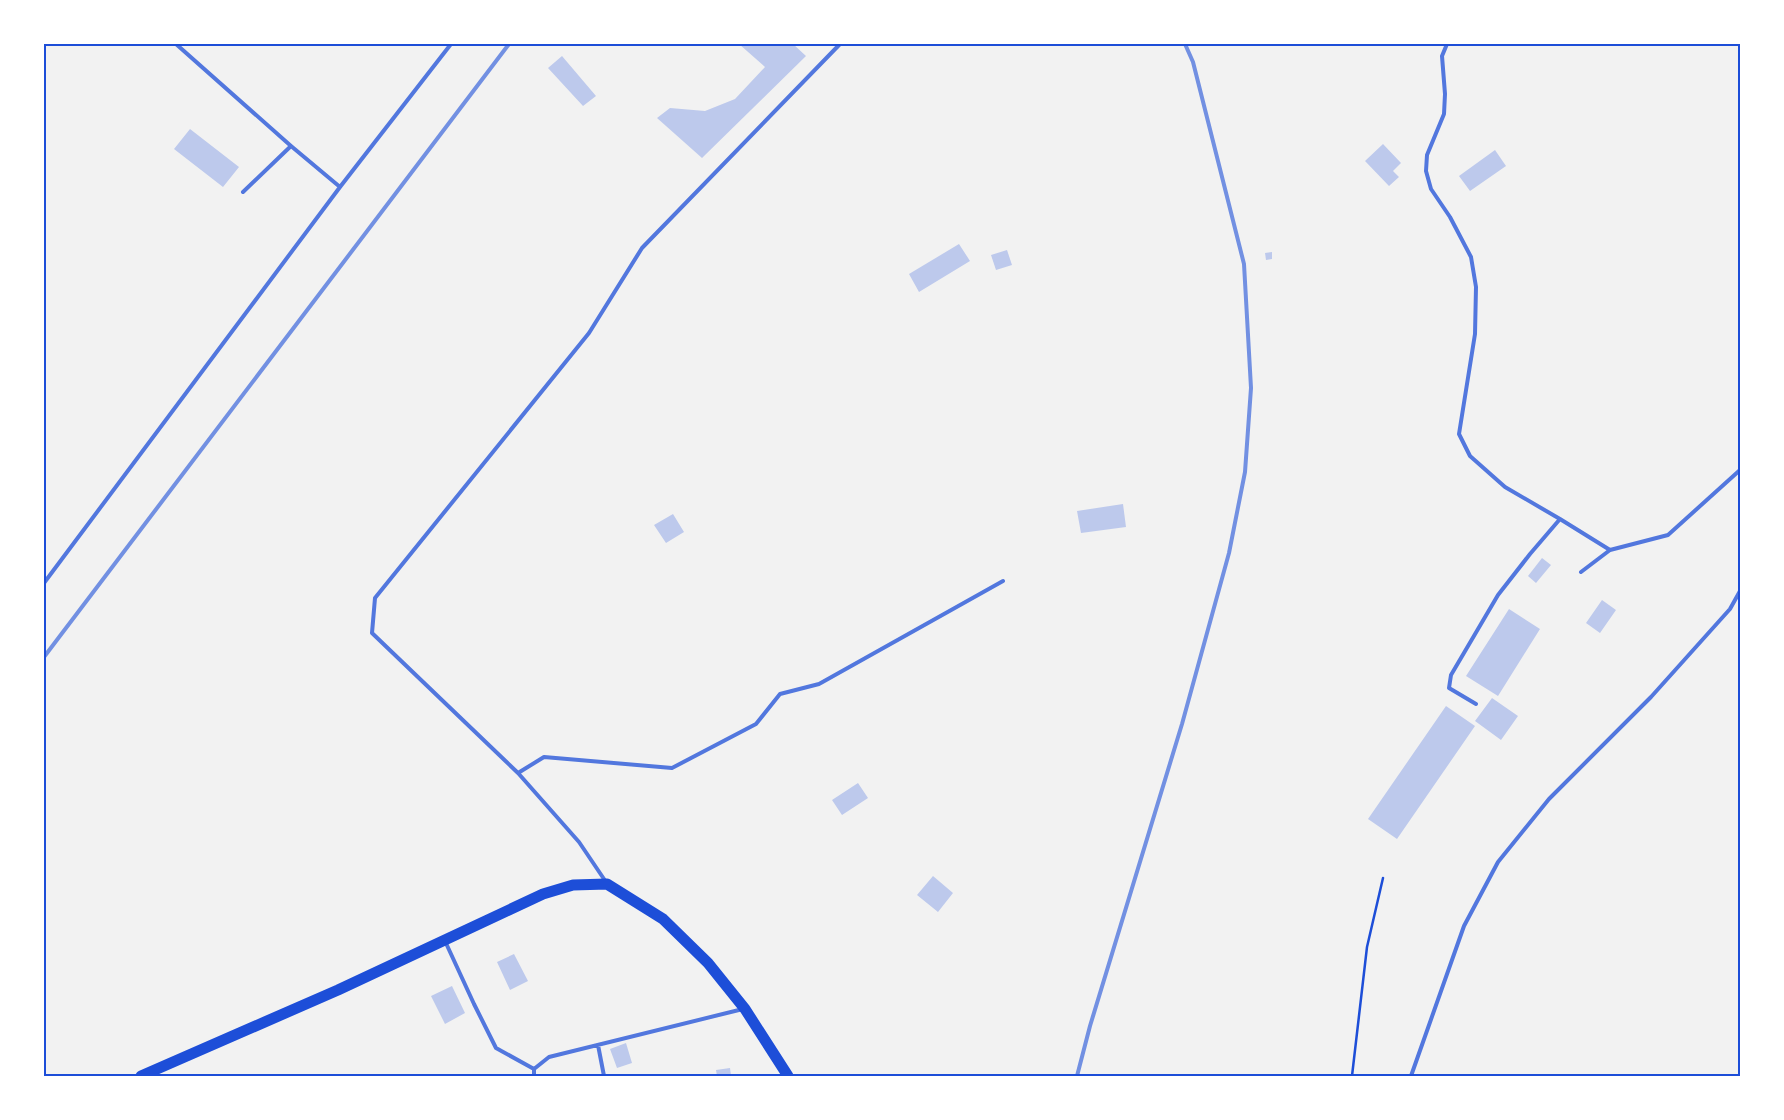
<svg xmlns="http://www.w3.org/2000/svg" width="1784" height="1120" font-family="'Roboto Condensed',sans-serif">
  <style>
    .building { fill: #bdc9ec }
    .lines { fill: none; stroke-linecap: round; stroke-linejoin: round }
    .path { stroke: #1d4ed8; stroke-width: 2.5 }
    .service { stroke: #5277de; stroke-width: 4 }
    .primary { stroke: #1d4ed8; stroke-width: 11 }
    .rail { stroke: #7290e2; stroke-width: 4 }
    .neatline { fill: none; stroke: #1d4ed8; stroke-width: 2 }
  </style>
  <rect width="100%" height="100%" fill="#f2f2f2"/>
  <path class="building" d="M739 44H793L806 56 702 158 657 118 670 108 705 111 735 99 765 67Z
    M562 56 596 96 583 106 548 68Z
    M190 129 239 167 223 187 174 149Z
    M1383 144 1401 163 1393 171 1399 177 1389 186 1365 161Z
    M1495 150 1506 166 1470 191 1459 176Z
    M959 244 970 261 919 292 909 274Z
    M1007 250 1012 265 996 270 991 255Z
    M1272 252V259L1266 260 1265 253Z
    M1123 504 1126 527 1081 533 1077 511Z
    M673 514 684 532 666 543 654 525Z
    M1542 558 1551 565 1536 583 1528 576Z
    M1602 600 1616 610 1600 633 1586 623Z
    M1509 609 1540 629 1498 696 1466 676Z
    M1492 698 1518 716 1501 740 1475 721Z
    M1446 706 1475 726 1397 839 1368 819Z
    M858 783 868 798 842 815 832 800Z
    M933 876 953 893 938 912 917 895Z
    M514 954 528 981 510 990 497 962Z
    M452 986 465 1013 445 1024 431 996Z
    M626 1043 632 1063 617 1068 610 1049Z
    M730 1068 731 1076H717L716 1070Z"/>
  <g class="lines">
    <path class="path" d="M1352 1076 1367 947 1383 878"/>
    <path class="service" d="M176 44 291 146
      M1447 44 1442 56 1445 94 1444 114 1427 155 1426 171 1431 189 1450 217 1471 257 1476 287 1475 334 1459 434 1470 456 1505 487 1560 519
      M243 192 291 146 340 187
      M1581 572 1610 550 1668 535 1740 470
      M44 583 340 187 451 44
      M1476 704 1449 688 1451 675 1498 595 1530 554 1560 519 1610 550
      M518 773 544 757 672 768 756 724 780 694 819 684 1003 581
      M606 882 579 842 518 773 372 633 375 598 589 333 642 248 840 44
      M445 941 474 1004 496 1048 534 1069
      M598 1045 604 1076
      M534 1076V1069L549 1057 743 1009
      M1411 1076 1464 926 1498 862 1549 799 1651 697 1730 609 1740 591"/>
    <path class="primary" d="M141 1076 338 990 543 894 573 885 607 884 663 919 708 963 745 1009 788 1076"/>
    <path class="rail" d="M44 657 509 44
      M1077 1076 1090 1026 1182 724 1229 553 1245 472 1251 388 1244 264 1193 62 1185 44"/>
  </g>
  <rect width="1784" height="1120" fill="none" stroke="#ffffff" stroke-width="90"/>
  <rect x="45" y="45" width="1694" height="1030" class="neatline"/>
</svg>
